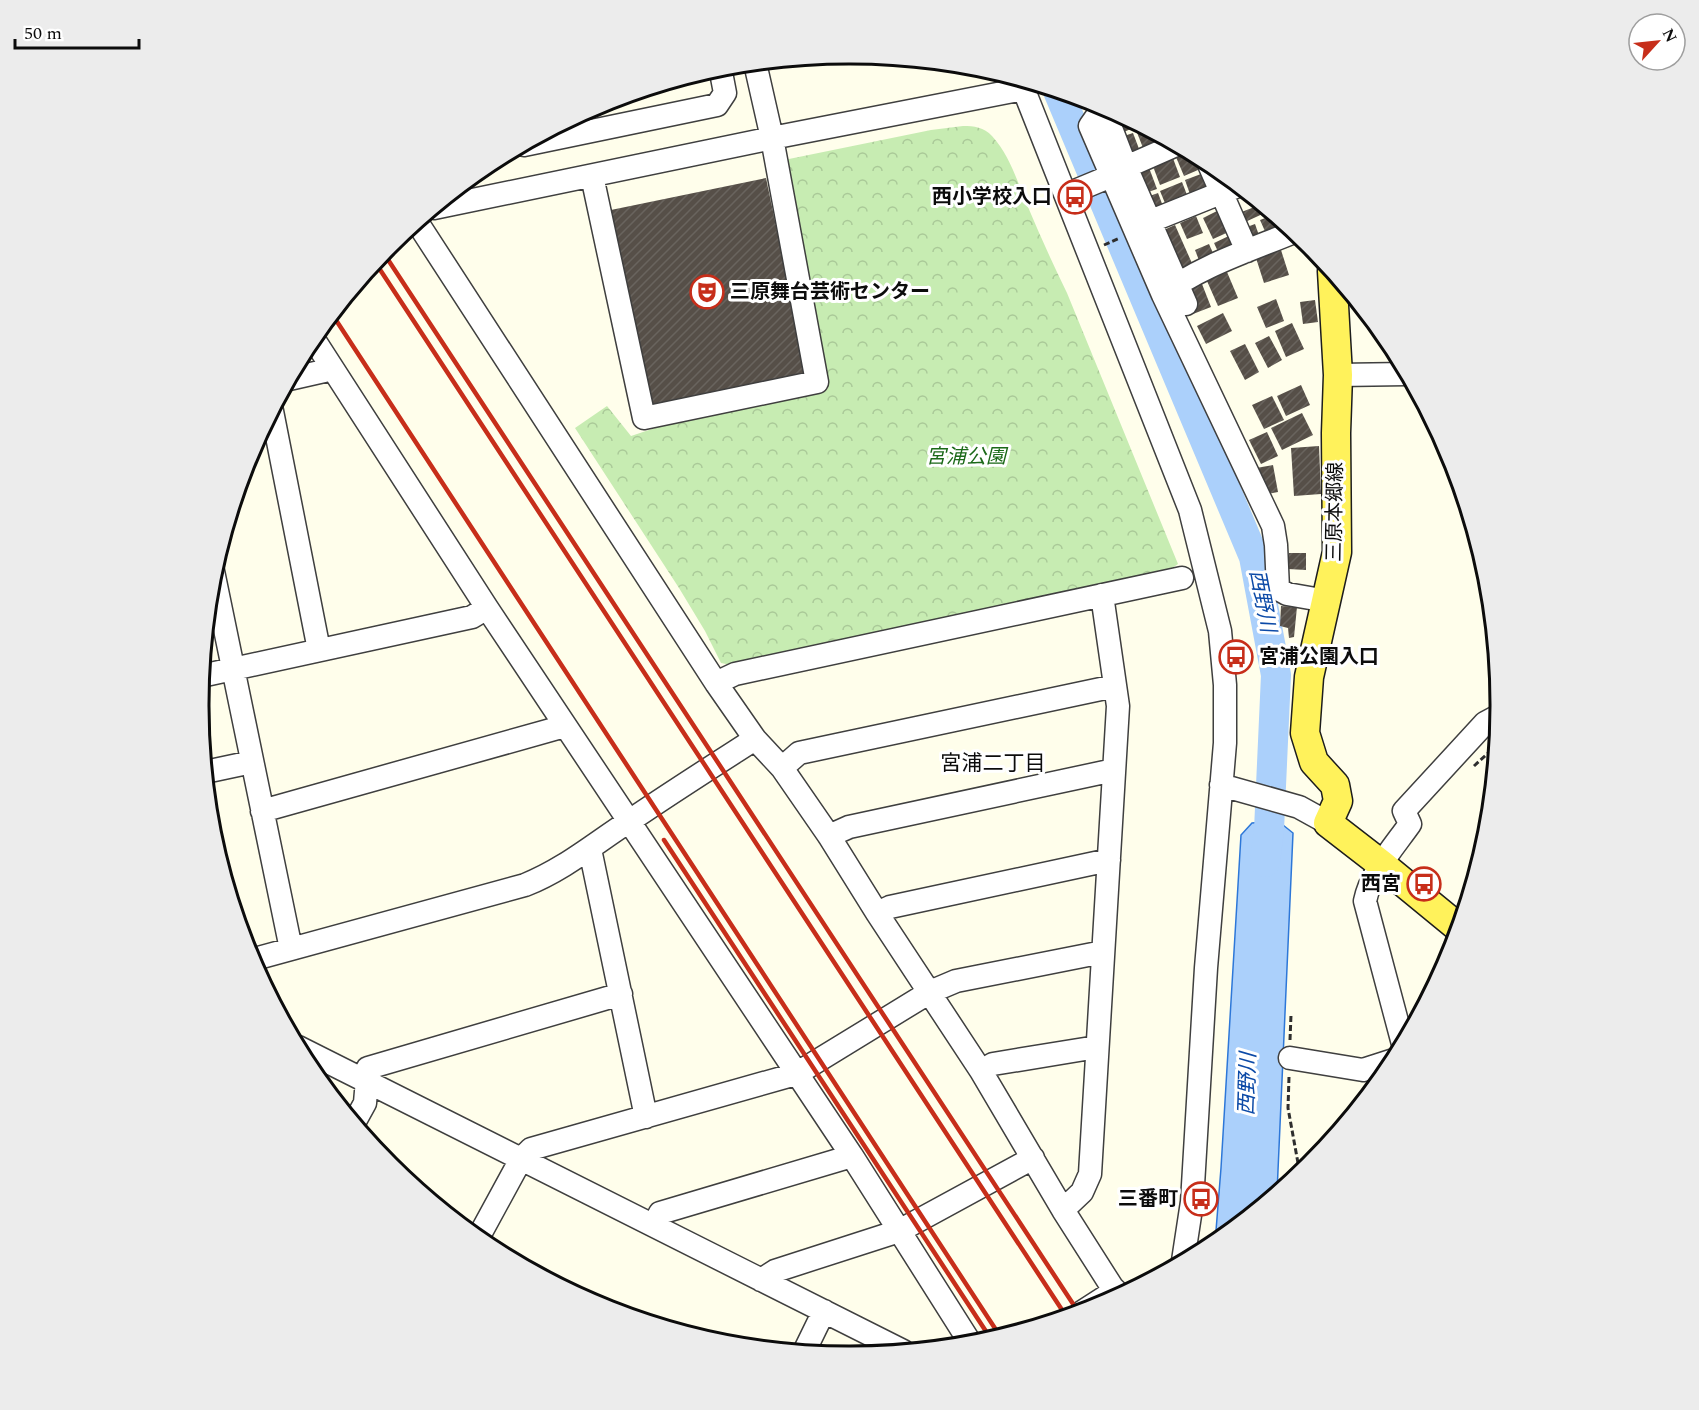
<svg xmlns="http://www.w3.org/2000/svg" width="1699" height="1410" font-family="Spectral,'Noto Sans JP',serif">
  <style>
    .park { fill: url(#park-crowns) }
    .water { fill: #abd0fb; stroke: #2d77d8; stroke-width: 1.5 }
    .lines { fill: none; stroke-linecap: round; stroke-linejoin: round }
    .river { stroke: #abd0fb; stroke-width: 30 }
    .building { fill: url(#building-hatch) }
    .minor-casing { stroke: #3f3f3f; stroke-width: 25 }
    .major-casing { stroke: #1d1d1d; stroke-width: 31 }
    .path { stroke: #2e2e2e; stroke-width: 3; stroke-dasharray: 6 3; stroke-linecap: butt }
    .minor { stroke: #fff; stroke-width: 22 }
    .major { stroke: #fff25b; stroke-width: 28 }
    .rail { stroke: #c72e1a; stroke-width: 4.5 }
    .labels { text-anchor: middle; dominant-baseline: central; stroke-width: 6; stroke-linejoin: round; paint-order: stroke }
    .poi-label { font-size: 20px; font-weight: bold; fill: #0c0c0c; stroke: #fff; text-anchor: end }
    .park-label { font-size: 20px; font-style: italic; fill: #1b6918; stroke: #fff }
    .street-label { font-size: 20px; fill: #0c0c0c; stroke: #fff }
    .water-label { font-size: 21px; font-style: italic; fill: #0c4aa7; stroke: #fff }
    .neighbourhood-label { font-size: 21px; fill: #0c0c0c; stroke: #fff }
    .rim { fill: none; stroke: #0c0c0c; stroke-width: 3 }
  </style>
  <defs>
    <pattern id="park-crowns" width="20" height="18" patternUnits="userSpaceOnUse" patternTransform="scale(1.5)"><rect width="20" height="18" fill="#c7ecb2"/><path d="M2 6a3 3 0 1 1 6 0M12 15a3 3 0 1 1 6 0" fill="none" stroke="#aac998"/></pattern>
    <pattern id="building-hatch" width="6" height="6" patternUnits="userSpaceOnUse" patternTransform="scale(1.5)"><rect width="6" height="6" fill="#564f48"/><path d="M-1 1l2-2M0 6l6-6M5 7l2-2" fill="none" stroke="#69645e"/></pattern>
  </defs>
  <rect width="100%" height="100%" fill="#fffeeb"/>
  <path class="park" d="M963 126C974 126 984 127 992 136 1010 155 1018 184 1028 207 1040 236 1053 264 1067 293L1178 564 1165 573 731 665 721 663 705 631 679 588 575 428 607 406 631 436 664 425 828 389 784 160 931 130Z"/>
  <path class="water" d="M1278 821 1293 833 1277 1193 1215 1243 1221 1168 1241 835 1252 823Z"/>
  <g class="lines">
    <path class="river" d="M1058 91 1254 557 1276 675 1269 830 1265 862"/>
  </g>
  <path class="building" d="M1111 110 1130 120 1133 128 1117 135Z
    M1143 127 1166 140 1145 153 1136 130Z
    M1133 133 1141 154 1126 159 1118 138Z
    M1180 147 1201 158 1205 167 1184 176 1173 150Z
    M1171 153 1180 177 1160 185 1151 161Z
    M1148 165 1157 189 1142 194 1133 170Z
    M1209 171 1216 191 1192 200 1185 180Z
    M766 178 807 374 647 407 606 211Z
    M1182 182 1189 200 1167 208 1160 191Z
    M1158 193 1164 209 1150 214 1144 198Z
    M1254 199 1269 211 1243 223 1239 213 1257 206Z
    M1221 209 1231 231 1213 239 1203 218Z
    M1273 215 1285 225 1268 238 1260 220Z
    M1196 216 1203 233 1187 239 1180 223Z
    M1255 224 1261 241 1250 245 1244 228Z
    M1175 225 1195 270 1179 277 1159 232Z
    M1233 234 1240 249 1221 258 1214 243Z
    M1209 244 1217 262 1202 268 1195 250Z
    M1281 250 1289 275 1264 283 1256 258Z
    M1227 272 1238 298 1218 306 1207 281Z
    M1202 284 1211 307 1193 314 1184 291Z
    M1276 299 1284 321 1266 328 1257 307Z
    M1315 300 1318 322 1303 324 1300 302Z
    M1223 313 1232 331 1206 344 1197 326Z
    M1292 323 1304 349 1286 357 1275 331Z
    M1269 336 1282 360 1268 368 1255 343Z
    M1245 344 1259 372 1245 380 1230 351Z
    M1301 385 1310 405 1286 416 1277 396Z
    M1272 396 1284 420 1264 429 1252 405Z
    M1302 413 1313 435 1282 450 1271 428Z
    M1267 432 1278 456 1261 464 1249 440Z
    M1319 446 1321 494 1294 496 1291 448Z
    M1273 465 1278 492 1262 495 1256 468Z
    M1289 553H1306V570L1288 569Z
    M1281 606 1297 607 1294 637 1289 638 1288 628 1280 626Z"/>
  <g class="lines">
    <defs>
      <path id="minor" d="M1020 80 1190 510 1220 631 1225 685V743L1206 968 1192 1202 1183 1261
        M1102 105 1126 167 1186 304
        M1104 106 1090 126 1163 295
        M524 145 717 105 725 93 720 67
        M1208 162 1247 251
        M1126 167 1176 145
        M592 176 644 418 817 382 772 138 755 63
        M1075 191 1111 176
        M434 208 772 138 1023 89
        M1151 221 1238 186
        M417 222 716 683 755 739 782 768 829 836 877 913 981 1071 1063 1210 1112 1287 1120 1295
        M1294 232C1253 249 1197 267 1163 295L1273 526 1276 545 1278 589 1287 594 1327 601
        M313 338 487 608 852 1156 971 1344
        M1338 375 1407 374
        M289 379 333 369
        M272 411 319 650
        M213 571 291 949
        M201 676 472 617 487 608
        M716 683 735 674 1182 578
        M782 768 799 753 1115 686
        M205 772 252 762
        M1221 785 1299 807 1328 823
        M262 811 565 726
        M829 836 849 827 1114 770
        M590 849 646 1117
        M877 913 890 907 1109 860
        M251 960 525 885C565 869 595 843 631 820 672 792 713 766 755 739
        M1403 1044 1365 901C1371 872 1393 848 1410 824L1404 811 1485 723 1500 715
        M298 1047 903 1351
        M1290 1058 1363 1070 1394 1060
        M981 1071 993 1064 1097 1047
        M354 1123 365 1103 368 1068 621 994
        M1063 1210 1082 1192 1090 1174 1118 706 1102 595
        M654 1225 660 1213 852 1156
        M478 1238 521 1159 531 1149 796 1074 930 992 956 981 1103 952
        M761 1280 775 1271 899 1231 1033 1158
        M1082 1312 1113 1292 1114 1290
        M804 1352 824 1311"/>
      <path id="major" d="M1332 271 1338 375 1336 433 1337 552 1309 677 1305 733 1314 762 1335 785 1338 801 1328 823 1381 864 1459 928"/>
    </defs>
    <use href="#minor" class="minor-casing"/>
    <use href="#major" class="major-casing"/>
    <path class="path" d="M1104 245 1120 238
      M1474 766 1497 745
      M1290 1040 1291 1015
      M1289 1077 1288 1108 1300 1174"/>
    <use href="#minor" class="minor"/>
    <use href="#major" class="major"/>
    <path class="rail" d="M383 252 1079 1313
      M375 262 1066 1316
      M332 314 1000 1336
      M664 840 991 1339"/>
  </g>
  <defs>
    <symbol id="bus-ring" viewBox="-11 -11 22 22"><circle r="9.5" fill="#fff" stroke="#c72e1a" stroke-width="1.5"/><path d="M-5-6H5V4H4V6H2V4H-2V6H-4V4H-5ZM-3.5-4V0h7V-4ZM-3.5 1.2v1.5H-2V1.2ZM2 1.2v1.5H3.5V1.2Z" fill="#c72e1a"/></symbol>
    <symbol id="theatre-ring" viewBox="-11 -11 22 22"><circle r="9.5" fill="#fff" stroke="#c72e1a" stroke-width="1.5"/><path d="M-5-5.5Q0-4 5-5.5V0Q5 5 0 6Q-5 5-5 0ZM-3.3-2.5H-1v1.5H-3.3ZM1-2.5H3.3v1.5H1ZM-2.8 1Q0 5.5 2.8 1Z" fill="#c72e1a"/></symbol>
  </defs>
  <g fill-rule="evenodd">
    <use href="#bus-ring" x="1056" y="178" width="38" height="38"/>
    <use href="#theatre-ring" x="688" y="273" width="38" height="38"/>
    <use href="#bus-ring" x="1217" y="638" width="38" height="38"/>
    <use href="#bus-ring" x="1405" y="865" width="38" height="38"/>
    <use href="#bus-ring" x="1182" y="1180" width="38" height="38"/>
  </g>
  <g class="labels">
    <g class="poi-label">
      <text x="1052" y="197">西小学校入口</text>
      <text x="730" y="292" text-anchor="start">三原舞台芸術センター</text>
      <text x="1259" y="657" text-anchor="start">宮浦公園入口</text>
      <text x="1401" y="884">西宮</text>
      <text x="1178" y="1199">三番町</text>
    </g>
    <g class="park-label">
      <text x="966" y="457">宮浦公園</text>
    </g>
    <g class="street-label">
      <text transform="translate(1335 512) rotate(-89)">三原本郷線</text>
    </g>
    <g class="water-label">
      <text transform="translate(1262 601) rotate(79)">西野川</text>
      <text transform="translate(1248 1084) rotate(-88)">西野川</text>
    </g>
    <g class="neighbourhood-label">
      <text x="993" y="764">宮浦二丁目</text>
    </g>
  </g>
  <path d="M0 0H1699V1410H0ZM849 64H850A640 640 0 0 1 1490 704V706A640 640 0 0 1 850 1346H849A640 640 0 0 1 209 706V704A640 640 0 0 1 849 64Z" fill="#ececec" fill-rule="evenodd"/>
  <path class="rim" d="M849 64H850A640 640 0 0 1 1490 704V706A640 640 0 0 1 850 1346H849A640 640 0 0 1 209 706V704A640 640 0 0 1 849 64Z"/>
  <g transform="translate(1657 42) rotate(63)"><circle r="28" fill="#ffffff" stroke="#9e9e9e" stroke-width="1.5"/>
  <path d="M0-4.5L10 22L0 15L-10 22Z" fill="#c72e1a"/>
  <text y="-9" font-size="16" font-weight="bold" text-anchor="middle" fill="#0c0c0c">N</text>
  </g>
  <path d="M15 39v9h124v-9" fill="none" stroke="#0c0c0c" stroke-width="3"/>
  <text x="24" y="39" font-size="18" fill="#0c0c0c" stroke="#ffffff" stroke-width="4.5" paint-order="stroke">50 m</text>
</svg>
